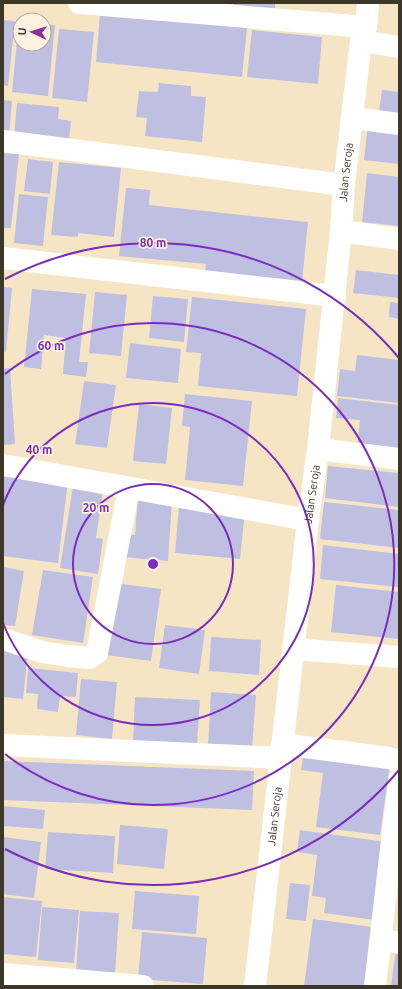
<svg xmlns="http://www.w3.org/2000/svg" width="402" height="989" font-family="Ubuntu,sans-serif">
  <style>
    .building { fill: #bfc0e1 }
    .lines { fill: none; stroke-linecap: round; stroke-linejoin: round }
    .minor { stroke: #fff; stroke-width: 22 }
    .ring { fill: none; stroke: #7b2cbf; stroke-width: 2 }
    .labels { text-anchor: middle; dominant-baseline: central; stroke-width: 3.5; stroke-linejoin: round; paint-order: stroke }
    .street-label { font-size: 11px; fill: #3d372a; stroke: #fdf3e0 }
    .centre { fill: #7b2cbf; stroke: #fdf3e0; stroke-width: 2 }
    .ring-label { font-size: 12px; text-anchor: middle; font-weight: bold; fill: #7b2cbf; stroke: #fdf3e0; stroke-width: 3.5; stroke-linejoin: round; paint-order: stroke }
  </style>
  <rect width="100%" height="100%" fill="#f6e5c5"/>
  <path class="building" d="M234 3H275V10L234 8Z
    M100 13 247 28 242 77 96 62Z
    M19 19H20V44H44V24L55 25 48 96 12 92Z
    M3 20 15 21 8 86 3 85Z
    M59 29 94 32 87 102 52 98Z
    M252 30 322 37 318 84 247 77Z
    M159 83 191 86V96L206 97 202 142 145 136 147 118 136 117 139 91 158 92Z
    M382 90 399 92V114L379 112Z
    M3 100 12 101 9 135H3Z
    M17 103 59 107 58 119 71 121 69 142 14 136Z
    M368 123 399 126V164L364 160Z
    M3 153 19 154 11 228H3Z
    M28 159 53 162 50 194 24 191Z
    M59 162 121 168 114 237 78 233V237L51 235Z
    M367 173 399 177V226L362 222Z
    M126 188 150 190 149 205 308 222 302 282 205 272 206 264 119 256Z
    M19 194 48 197 43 246 14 243Z
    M356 270 399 275V298L353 293Z
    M3 287 12 288 6 352 3 351Z
    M32 289 86 294 79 362H88L86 377 63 374 66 338 44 335 41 369 24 367Z
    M95 292 127 295 121 356 89 353Z
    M153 296 188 299 184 342 149 338Z
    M192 297 306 309 297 396 198 386 201 353 186 352Z
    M390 302 399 303V319L389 317Z
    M130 343 181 349 178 383 126 378Z
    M357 355 399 360V403L337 396 340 369 355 371Z
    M10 368 15 444 3 445V369Z
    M84 381 116 385 107 448 75 444Z
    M185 394 252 401 243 486 185 480 190 427 182 426Z
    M338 398 399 405V451L357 446 360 420 336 418Z
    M139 404 172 408 166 464 133 461Z
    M328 466 399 473V507L325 498Z
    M3 474 68 481 58 563 3 556Z
    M73 486 103 491 96 538 103 539 98 574 60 568Z
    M138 497 172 500 168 561 122 557 124 534 135 535Z
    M324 502 399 510V548L320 539Z
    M179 505 245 511 240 559 175 553Z
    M323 545 399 554V587L320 579Z
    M3 567 24 571 15 626 3 625Z
    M43 570 93 577 83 643 32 635Z
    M115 583 161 589 151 661 106 655Z
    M336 585 399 592V639L331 632Z
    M165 625 205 630 199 674 159 668Z
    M211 637 261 640 259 675 209 671Z
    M3 650 28 652 23 699 3 697Z
    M28 668 78 673 76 697 60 696 58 712 37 709 38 694 26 693Z
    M81 679 117 682 112 739 76 735Z
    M211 692 256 695 252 749 208 746Z
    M135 697 200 700 197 744 133 741Z
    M304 753 390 765 380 835 316 827 323 773 301 770Z
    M3 761 254 771 252 810 3 800Z
    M3 806 45 810 43 829 3 826Z
    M120 825 168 829 164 869 117 864Z
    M300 830 386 842 375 920 324 913 326 898 312 896 317 855 297 852Z
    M48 832 115 836 113 873 45 869Z
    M4 837 41 842 34 898 3 894Z
    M290 883 310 885 306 921 286 919Z
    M135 891 199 896 196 934 132 929Z
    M3 897 42 901 36 957 3 954Z
    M42 907 79 910 74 963 38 960Z
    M80 911 119 913 115 974 76 972Z
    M313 919 380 928 372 986H304Z
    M142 932 207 938 203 984 138 979Z
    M396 949 399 950V986H391Z"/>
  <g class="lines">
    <g class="minor">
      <path d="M79 3 366 27"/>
      <path d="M361 41 399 47"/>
      <path d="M353 118 399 124"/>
      <path d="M3 141 344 185"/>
      <path d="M341 231 399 239"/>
      <path d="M3 258 335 296"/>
      <path d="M318 449 399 459"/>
      <path d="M3 465 308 520"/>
      <path d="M3 639 42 652 67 656 89 658 97 653 129 488"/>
      <path d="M293 649 399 657"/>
      <path d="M282 744 389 758 396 760 399 764"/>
      <path d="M3 745 281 758"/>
      <path d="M381 939 399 943"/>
      <path d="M3 974 143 986"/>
      <path id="s1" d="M255 986 308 520 318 449 341 231 344 185 361 41 366 27 368 3"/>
      <path d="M375 986 399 781"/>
    </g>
  </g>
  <g class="ring">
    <circle cx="153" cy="564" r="80"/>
    <path d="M3 505A161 161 0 1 1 3 623"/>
    <path d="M5 374A241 241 0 1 1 5 754"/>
    <path d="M399 770A321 321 0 0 1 5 849M5 279A321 321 0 0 1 399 358"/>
  </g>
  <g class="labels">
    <g class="street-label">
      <text stroke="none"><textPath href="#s1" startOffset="819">Jalan Seroja</textPath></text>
      <text stroke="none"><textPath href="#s1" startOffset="495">Jalan Seroja</textPath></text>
      <text stroke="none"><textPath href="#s1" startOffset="171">Jalan Seroja</textPath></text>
    </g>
  </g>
  <circle cx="153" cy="564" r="6" class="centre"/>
  <g class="ring-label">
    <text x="153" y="247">80 m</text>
    <text x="51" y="350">60 m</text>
    <text x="39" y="454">40 m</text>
    <text x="96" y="512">20 m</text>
  </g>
  <rect width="402" height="989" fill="none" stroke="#3d372a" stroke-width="8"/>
  <g transform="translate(32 32) rotate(274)"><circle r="19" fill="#fdf3e0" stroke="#b0a897"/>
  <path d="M0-3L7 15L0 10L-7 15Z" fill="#912f96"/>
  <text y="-6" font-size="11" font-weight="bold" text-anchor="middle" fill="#3d372a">U</text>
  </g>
</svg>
